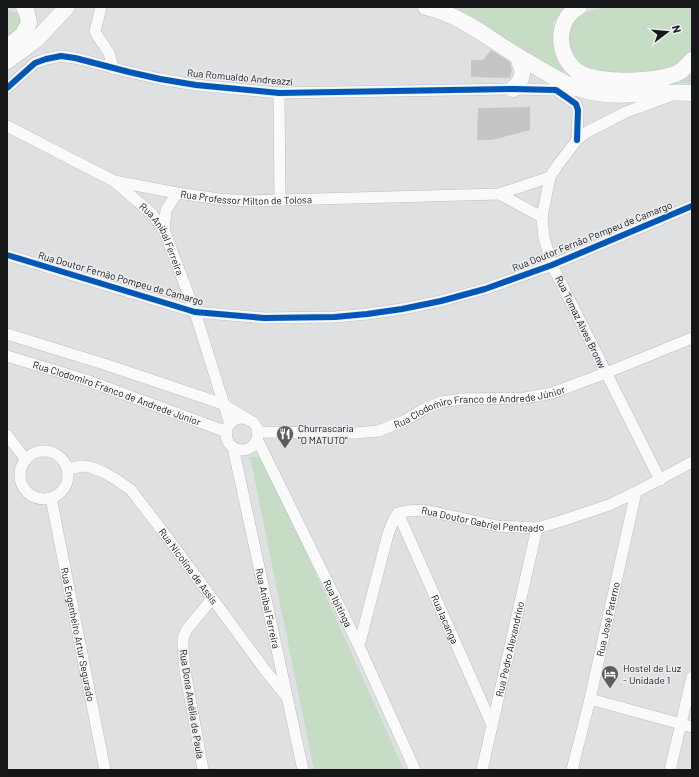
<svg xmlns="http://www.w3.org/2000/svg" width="699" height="777" font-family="Barlow,sans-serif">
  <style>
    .green { fill: #c7dcc4 }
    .building { fill: #c5c5c6 }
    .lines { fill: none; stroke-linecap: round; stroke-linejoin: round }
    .minor-casing { stroke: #bdbebf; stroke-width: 12 }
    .highway-casing { stroke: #bdbebf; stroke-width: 17 }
    .minor { stroke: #fafafb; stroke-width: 11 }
    .highway { stroke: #fafafb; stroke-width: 16 }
    .cycleway-casing { stroke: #ebedf0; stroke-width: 8 }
    .cycleway { stroke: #0057b8; stroke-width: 6 }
    .labels { text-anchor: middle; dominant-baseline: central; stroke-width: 3; stroke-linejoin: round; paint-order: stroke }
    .street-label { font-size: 10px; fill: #161718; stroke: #ebedf0 }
    .poi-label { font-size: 10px; fill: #161718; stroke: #ebedf0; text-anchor: start }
  </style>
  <rect width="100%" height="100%" fill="#dfe0e2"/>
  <path class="green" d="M610 7 692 8V54C688 58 683 63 678 66 666 74 595 75 583 68 575 63 570 51 568 42 567 37 570 29 571 24L588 11Z
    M453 8H565L553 22 555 47 564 73Z
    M7 10 17 13 22 23 7 39Z
    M692 69V84L684 83 671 85Z
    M263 456 404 770H314L250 457Z"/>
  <path class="building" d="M491 50 510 62 512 70 510 78 471 77V60H483Z
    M530 107V130L491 140H477L478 108Z"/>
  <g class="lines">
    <defs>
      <g id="minor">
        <path d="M101 7 95 31 97 35 109 53 113 68"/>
        <path d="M7 88 35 63 46 59 61 56 75 58 129 72 160 79 196 85 279 93 513 89 556 90 576 104 578 110 577 140"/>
        <path d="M279 93 280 200"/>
        <path id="s1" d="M7 126 114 181 177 193 219 199 248 201 499 194 550 177"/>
        <path id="s2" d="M114 181 152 214 164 230 195 312 230 424"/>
        <path d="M499 194 542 217"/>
        <path d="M164 230 166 210 177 193"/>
        <path d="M7 255 195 312 264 318 335 317 367 314 402 309 441 301 485 289 552 265 692 206"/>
        <path d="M7 334 107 365 223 404 249 420"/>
        <path id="s3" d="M7 356 86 380 227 432"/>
        <circle cx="242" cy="434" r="16"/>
        <path id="s4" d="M257 432 356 433 378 431 404 421 426 408 442 402 461 399 525 398 552 393 606 373 692 338"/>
        <path d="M7 435 26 460"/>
        <path id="s5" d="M257 439 359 646 415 770"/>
        <path id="s6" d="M233 447 303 770"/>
        <circle cx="44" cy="475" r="24"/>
        <path id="s7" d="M68 469 82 466 90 467 103 472 117 480 131 490 167 537 265 670 286 696"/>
        <path d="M660 480 552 265 544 238 542 217 550 177 557 166 577 140 587 132 626 112 670 96"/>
        <path id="s8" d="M51 498 105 770"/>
        <path id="s9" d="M398 513 492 725"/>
        <path id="s10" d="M359 646 388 534 394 519 398 513 407 511 424 510 497 526 537 528 561 521 609 505 636 492 692 462"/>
        <path d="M590 699 692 727"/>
        <path d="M203 770 185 670 183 647V638L187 629 212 599"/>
        <path id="s11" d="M482 770 537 528"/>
        <path id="s12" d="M572 770 590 699 636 492"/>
        <path d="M670 770 692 677"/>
      </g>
      <path id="highway" d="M426 7C460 15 487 37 516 55 526 61 536 66 545 72 556 78 568 86 580 89 619 101 654 90 692 93
        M579 7C554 20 556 59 580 73 598 84 663 83 681 71 685 68 689 63 692 60
        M7 48 23 34 29 23 27 13 24 7
        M7 61 36 40 67 7
        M513 89C526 77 523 70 517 55"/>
    </defs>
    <use href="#minor" class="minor-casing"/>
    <use href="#highway" class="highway-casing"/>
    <use href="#minor" class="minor"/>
    <use href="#highway" class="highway"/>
    <defs>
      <path id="cycleway" d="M7 88 35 63 46 59 61 56 75 58 129 72 160 79 196 85 279 93 513 89 556 90 576 104 578 110 577 140
        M7 255 195 312 264 318 335 317 367 314 402 309 441 301 485 289 552 265 692 206"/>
    </defs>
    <use href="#cycleway" class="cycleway-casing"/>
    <use href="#cycleway" class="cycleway"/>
  </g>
  <defs>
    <symbol id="restaurant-pin" viewBox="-11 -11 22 30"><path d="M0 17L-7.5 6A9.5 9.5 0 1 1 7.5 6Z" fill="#5c5d5f" stroke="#ebedf0"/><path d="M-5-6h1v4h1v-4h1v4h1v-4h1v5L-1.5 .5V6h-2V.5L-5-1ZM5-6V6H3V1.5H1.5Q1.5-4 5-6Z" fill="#fff"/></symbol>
    <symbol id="hotel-pin" viewBox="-11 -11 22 30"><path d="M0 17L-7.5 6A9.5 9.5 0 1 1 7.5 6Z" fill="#5c5d5f" stroke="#ebedf0"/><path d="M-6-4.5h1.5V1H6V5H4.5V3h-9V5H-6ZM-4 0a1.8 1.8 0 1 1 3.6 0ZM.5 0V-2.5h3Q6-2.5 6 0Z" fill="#fff"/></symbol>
  </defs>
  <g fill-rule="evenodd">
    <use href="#restaurant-pin" x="275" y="424" width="20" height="27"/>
    <use href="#hotel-pin" x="600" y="664" width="20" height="27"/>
  </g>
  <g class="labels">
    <g class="street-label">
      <text transform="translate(240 77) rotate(5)">Rua Romualdo Andreazzi</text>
      <text stroke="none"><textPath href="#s1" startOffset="254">Rua Professor Milton de Tolosa</textPath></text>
      <text transform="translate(592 236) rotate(-22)">Rua Doutor Fernão Pompeu de Camargo</text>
      <text stroke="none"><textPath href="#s2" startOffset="77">Rua Anibal Ferreira</textPath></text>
      <text transform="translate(121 278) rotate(16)">Rua Doutor Fernão Pompeu de Camargo</text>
      <text transform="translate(581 322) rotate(64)">Rua Tomaz Alves Bronw</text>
      <text stroke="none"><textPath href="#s3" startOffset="116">Rua Clodomiro Franco de Andrede Júnior</textPath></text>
      <text stroke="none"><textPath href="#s4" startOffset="227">Rua Clodomiro Franco de Andrede Júnior</textPath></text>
      <text stroke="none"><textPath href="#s10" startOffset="225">Rua Doutor Gabriel Penteado</textPath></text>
      <text stroke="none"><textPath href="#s7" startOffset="165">Rua Nicolina de Assis</textPath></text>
      <text stroke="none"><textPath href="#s5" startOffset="183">Rua Ibitinga</textPath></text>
      <text stroke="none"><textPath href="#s6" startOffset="165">Rua Anibal Ferreira</textPath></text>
      <text stroke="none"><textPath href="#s9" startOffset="116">Rua Iacanga</textPath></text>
      <text stroke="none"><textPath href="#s12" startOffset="155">Rua José Paterno</textPath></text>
      <text stroke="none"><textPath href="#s8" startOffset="139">Rua Engenheiro Artur Segurado</textPath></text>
      <text stroke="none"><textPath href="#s11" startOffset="124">Rua Pedro Alexandrino</textPath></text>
      <text transform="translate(192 704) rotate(81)">Rua Dona Amélia de Paula</text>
    </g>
    <g class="poi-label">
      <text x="298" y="428">Churrascaria<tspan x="298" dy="12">"O MATUTO"</tspan></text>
      <text x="623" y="668">Hostel de Luz<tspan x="623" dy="12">- Unidade 1</tspan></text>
    </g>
  </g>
  <rect width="699" height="777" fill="none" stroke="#161718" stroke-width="16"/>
  <g transform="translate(667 32) rotate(74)" stroke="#ebedf0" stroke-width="3" paint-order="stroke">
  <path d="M0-3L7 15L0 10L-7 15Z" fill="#161718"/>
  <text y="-6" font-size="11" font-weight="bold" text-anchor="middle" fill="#161718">N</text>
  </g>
</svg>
